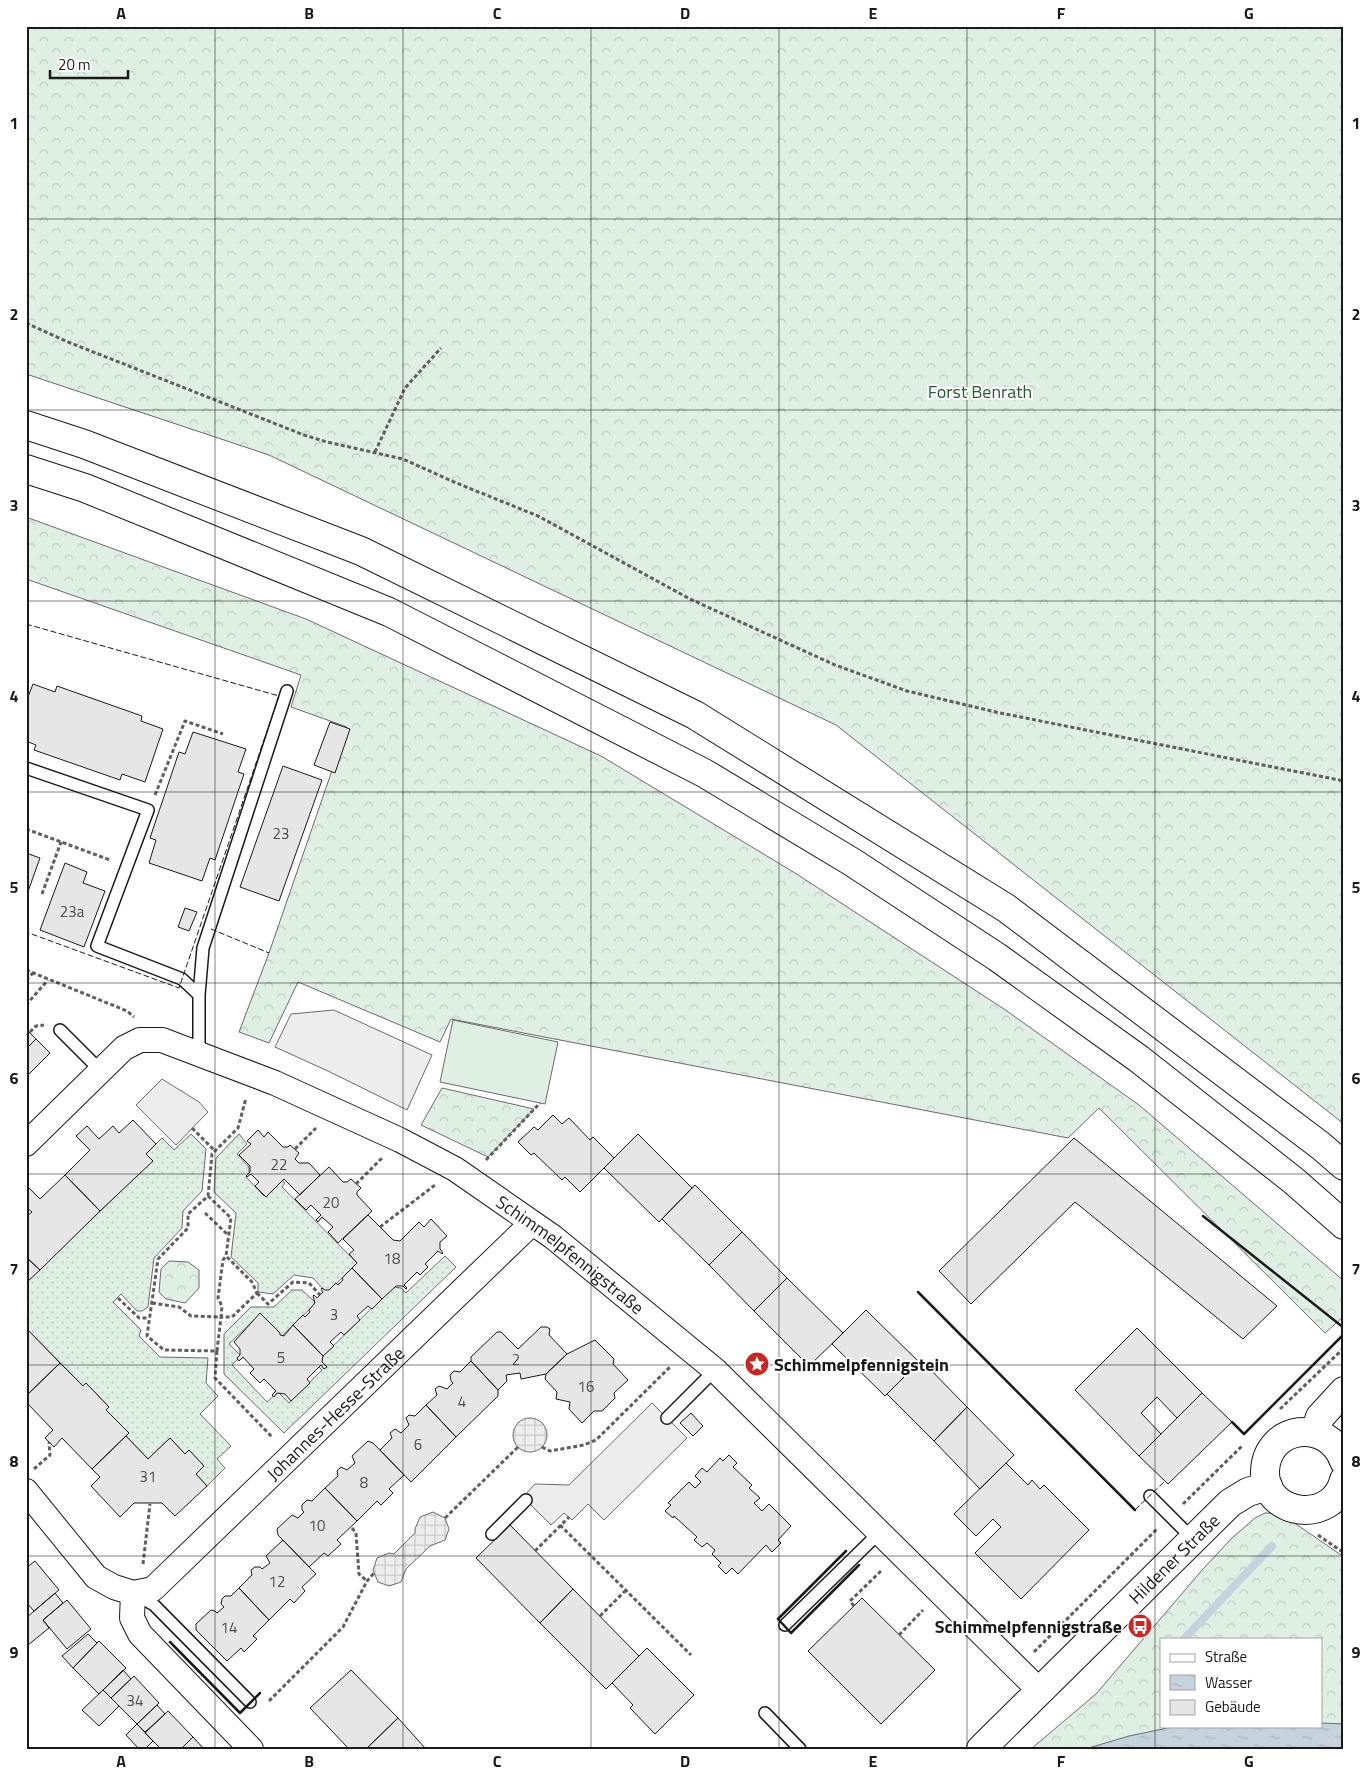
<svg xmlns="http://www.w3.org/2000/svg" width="1370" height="1775" font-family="'Titillium Web',sans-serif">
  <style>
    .grass { fill: url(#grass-dots); stroke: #6a6a6a }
    .forest { fill: url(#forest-crowns); stroke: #6a6a6a; fill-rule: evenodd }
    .pitch { fill: #e0efe3; stroke: #6a6a6a }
    .parking { fill: #ededed; stroke: #6a6a6a }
    .plaza { fill: url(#plaza-grid); stroke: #6a6a6a }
    .water { fill: url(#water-ripples); stroke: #6a6a6a }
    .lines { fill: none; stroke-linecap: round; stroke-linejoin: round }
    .stream { stroke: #c6d2dc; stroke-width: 8 }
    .building { fill: #e6e6e6; stroke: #1a1a1a }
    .service-casing { stroke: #1a1a1a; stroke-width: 14 }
    .minor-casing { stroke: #1a1a1a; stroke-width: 26 }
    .primary-casing { stroke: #1a1a1a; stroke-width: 30 }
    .motorway-casing { stroke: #1a1a1a; stroke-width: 30 }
    .path { stroke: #5f5f5f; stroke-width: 3; stroke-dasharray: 4 2.5; stroke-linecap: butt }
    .service { stroke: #fff; stroke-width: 11 }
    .minor { stroke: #fff; stroke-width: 24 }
    .primary { stroke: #fff; stroke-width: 28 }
    .motorway { stroke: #fff; stroke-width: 28 }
    .fence { stroke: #1a1a1a; stroke-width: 1; stroke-dasharray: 6 2.5; stroke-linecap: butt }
    .wall { stroke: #1a1a1a; stroke-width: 2.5 }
    .grid { fill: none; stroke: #1a1a1a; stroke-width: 1; stroke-opacity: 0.55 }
    .labels { text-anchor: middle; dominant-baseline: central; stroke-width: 4; stroke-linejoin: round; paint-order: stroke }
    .number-label { font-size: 15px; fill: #4d4d4d }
    .park-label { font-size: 18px; fill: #2b5a34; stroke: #fff }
    .street-label { font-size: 18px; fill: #1a1a1a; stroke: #fff }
    .poi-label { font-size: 18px; font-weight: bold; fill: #1a1a1a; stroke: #fff; text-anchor: start }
    .neatline { fill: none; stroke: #1a1a1a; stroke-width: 2 }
    .grid-label { font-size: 16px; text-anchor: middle; font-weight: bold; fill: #1a1a1a }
  </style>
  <defs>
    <pattern id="grass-dots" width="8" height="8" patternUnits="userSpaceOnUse" patternTransform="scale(1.25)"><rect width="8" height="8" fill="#e0efe3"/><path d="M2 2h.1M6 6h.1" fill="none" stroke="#c0ccc2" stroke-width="1.8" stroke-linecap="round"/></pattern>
    <pattern id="forest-crowns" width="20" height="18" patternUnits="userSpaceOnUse" patternTransform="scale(1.25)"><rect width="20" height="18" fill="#e0efe3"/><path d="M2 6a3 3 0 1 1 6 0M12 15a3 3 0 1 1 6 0" fill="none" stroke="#c0ccc2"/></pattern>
    <pattern id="plaza-grid" width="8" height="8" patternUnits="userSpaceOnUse" patternTransform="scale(1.25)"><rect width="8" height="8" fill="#ededed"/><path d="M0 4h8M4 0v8" fill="none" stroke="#cbcbcb"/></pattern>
    <pattern id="water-ripples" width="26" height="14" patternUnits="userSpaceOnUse" patternTransform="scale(1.25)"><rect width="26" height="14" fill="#c6d2dc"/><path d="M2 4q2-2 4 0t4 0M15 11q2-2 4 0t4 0" fill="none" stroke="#aab4bc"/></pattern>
  </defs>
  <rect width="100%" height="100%" fill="#fff"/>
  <path class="grass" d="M191 1134 206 1149 202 1191 183 1211 182 1228 154 1258 148 1307 142 1311H137L121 1294 113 1302 141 1330 139 1336 160 1357 208 1358 206 1383 218 1396 200 1414 231 1446 217 1459 225 1468 207 1486 196 1474 204 1466 189 1451 185 1454 170 1438 148 1459 126 1436 129 1433 106 1410 109 1407 86 1383 83 1386 26 1328V1283L152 1161 146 1154 162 1138 174 1150Z
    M239 1134 247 1144 237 1154 249 1167V1173L246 1177 264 1196 281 1179 285 1183 282 1187 357 1263 327 1293 313 1278 294 1275 273 1294 258 1292V1283L231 1257 236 1213 214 1192 216 1158Z
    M445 1256 456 1267 284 1433 224 1374V1334L251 1307H274L292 1290H302L316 1303 280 1338 258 1316 229 1344 241 1356 232 1365 267 1402 278 1392 289 1403 322 1370 319 1367 320 1359 393 1287 401 1288 406 1293Z"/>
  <path class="forest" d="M26 26H1344V1124L836 725 269 455 26 374Z
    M26 517 306 619 601 756 795 873 1004 1009 1139 1105 1344 1281V1316L1325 1333 1099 1108 1068 1138 451 1019 440 1042 298 982 269 1043 239 1032 269 953 347 727 291 707 301 675 26 579Z
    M442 1088 534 1109 488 1157 421 1125Z
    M169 1261 188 1262 199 1270V1288L185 1303 166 1299 159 1292 161 1269Z
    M1265 1513H1280L1344 1557V1749H1031L1096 1694 1203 1569 1232 1538 1255 1518ZM1161 1639H1321V1726H1161Z"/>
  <path class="pitch" d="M453 1020 558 1042 545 1104 440 1082Z"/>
  <path class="parking" d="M334 1010 432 1055 407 1110 328 1071 275 1047 291 1014Z
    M162 1079 199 1102 208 1112 176 1145 136 1105Z
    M652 1403 687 1438 604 1520 588 1504 572 1520 564 1513 551 1525 523 1497 535 1484 569 1485Z"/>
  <path class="plaza" d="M513 1435a17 17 0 1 1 34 0a17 17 0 1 1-34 0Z
    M433 1512 445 1518 449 1529 445 1540 430 1546 406 1569 401 1582 389 1586 378 1582 373 1570 377 1558 389 1553 394 1554 415 1533V1529L420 1517Z"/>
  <path class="water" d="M1321 1723 1344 1724V1749H1085L1129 1736 1177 1726H1321Z"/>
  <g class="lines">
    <path class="stream" d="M1184 1639 1272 1546"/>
  </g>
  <path class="building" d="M33 684 55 692 57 686 142 716 141 721 163 729 145 782 122 774 120 780 34 750 36 745 26 741V702Z
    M330 722 350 729 335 773 314 765Z
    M193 732 246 749 238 772 244 774 215 860 210 858 202 881 149 863 156 840 150 838 179 752 185 754Z
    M283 766 322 780 279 901 240 887Z
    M26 853 40 858 26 897Z
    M65 863 87 872 83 883 105 891 84 947 40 930Z
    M185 908 197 912 189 931 178 927Z
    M26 1029 36 1039 26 1049Z
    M36 1039 50 1053 26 1077V1049Z
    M553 1115 562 1124 569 1118 590 1140 593 1137 614 1158 580 1192 565 1177 562 1180 534 1153 531 1155 518 1142 534 1127 538 1130Z
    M133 1120 156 1144 146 1154 153 1161 100 1211 65 1175 90 1150 76 1136 87 1126 99 1139 113 1126 119 1133Z
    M258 1130 264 1137 268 1132 283 1147H288L290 1145 299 1153 295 1159 299 1163H309L320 1175 300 1195 284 1179 266 1197 255 1186 259 1182 251 1174 247 1177 246 1176 250 1172V1166L239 1155 251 1144 247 1141Z
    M638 1134 692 1188 659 1222 604 1168Z
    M1074 1138 1277 1306 1243 1339 1075 1202 971 1304 939 1271Z
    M329 1167 343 1182H347L351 1179 361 1188 357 1192V1195L372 1211 338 1243 328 1232 333 1227 322 1217 318 1222 316 1220 321 1215 311 1205 306 1210 295 1199Z
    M65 1175 100 1211 40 1270 26 1257V1217L32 1212 26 1207V1185L40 1199Z
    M695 1185 742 1232 709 1265 662 1219Z
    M368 1215 393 1240 400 1241 419 1222 424 1227 431 1219 447 1236 440 1242V1249L443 1253 442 1254 438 1251 425 1264 428 1267 420 1275 417 1272 404 1285 407 1288 406 1289 403 1286H396L382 1299 352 1268 357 1263 349 1254 354 1250 343 1239Z
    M742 1232 787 1278 754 1311 709 1265Z
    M26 1257 40 1270 26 1283Z
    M352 1268 382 1299 372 1309 368 1306 357 1316 360 1320 344 1335 341 1332 330 1342 334 1346 323 1356 293 1325 303 1315 305 1317 310 1312 309 1310 315 1303 313 1296 314 1295 317 1298 323 1292 321 1289 322 1288 325 1290H329L336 1283 338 1285 343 1280 342 1278Z
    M787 1278 843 1333 809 1366 754 1311Z
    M866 1310 919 1362 885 1396 832 1344Z
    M260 1313 280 1333V1335L284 1336 293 1325 323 1356 322 1362 327 1367 324 1369 321 1365 307 1379 310 1383 291 1401 285 1394 277 1393 274 1397 272 1395 276 1391 264 1379 260 1383 250 1373 254 1369 243 1357 239 1361 237 1358 240 1355V1349L234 1342Z
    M541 1327H547L550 1329 549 1335 567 1354 546 1374 521 1379 520 1373 506 1375 507 1381 498 1390 471 1361V1357L497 1332H501L518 1349Z
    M26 1328 60 1363 26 1396Z
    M1137 1328 1202 1393 1177 1418 1157 1397 1141 1413 1161 1434 1139 1456 1075 1390Z
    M595 1340 614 1359 613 1364 628 1380 614 1393 615 1398 602 1411H594L582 1423 569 1409 570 1402 556 1399 557 1392 545 1379 546 1374 567 1354Z
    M921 1360 967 1407 934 1441 887 1394Z
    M471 1361 498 1390V1396L456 1437 426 1405 437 1395 435 1389 439 1386 447 1389 453 1383 451 1381 450 1375 454 1371 460 1372Z
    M60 1363 83 1386 86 1383 109 1407 106 1410 129 1433 92 1469 62 1438 54 1447 45 1438 53 1430 26 1402V1396Z
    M1202 1393 1232 1422 1168 1484 1139 1456Z
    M426 1405 456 1437 411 1482 380 1450 392 1438 390 1433 395 1429 401 1433 409 1425 406 1418 409 1415 415 1416Z
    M967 1407 1014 1455 980 1489 934 1441Z
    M691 1413 703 1426 693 1436 680 1423Z
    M126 1436 148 1459 170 1438 185 1454 189 1450 204 1466 196 1474 207 1486 175 1516 162 1503H134L120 1517 91 1486 100 1477 92 1469Z
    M368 1441 373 1443 404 1475 389 1489 393 1493 381 1505 377 1501 357 1521 325 1488 338 1476 337 1471 341 1467 347 1470 355 1463 352 1456Z
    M729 1455 737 1463 733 1467 752 1485 749 1488 760 1498 754 1503 762 1511 769 1504 791 1526 778 1540 781 1543 772 1552 766 1545 738 1574 732 1568 726 1574 718 1566 721 1563 712 1554 715 1550 707 1543 702 1547 694 1540 697 1537 674 1516 673 1518 665 1511 671 1505 668 1503 689 1482 695 1488 701 1482 695 1476 702 1468 707 1472 720 1458 723 1461Z
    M1006 1463 1028 1485 1032 1480 1040 1489 1044 1485 1089 1530 1021 1599 975 1553 1001 1527 993 1519 976 1536 954 1514Z
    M325 1488 357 1521 337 1540 341 1544 328 1556 324 1553 309 1567 278 1535 277 1529 292 1515 298 1518 304 1512 302 1510V1505L307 1500 312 1501Z
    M510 1525 573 1589 540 1623 476 1558Z
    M283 1540 316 1574 302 1587 305 1591 294 1603 290 1599 269 1620 239 1588 252 1575 251 1570 255 1567H260L262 1569 270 1563 266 1556Z
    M35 1561 59 1590 34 1611 26 1602V1568Z
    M239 1588 269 1620 253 1636 257 1639 244 1652 241 1648 227 1661 196 1630V1624L211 1610 215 1611 217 1613 224 1607 221 1604 222 1599 225 1596H231Z
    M573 1589 639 1656 606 1689 540 1623Z
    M55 1593 63 1603 43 1620 49 1628 28 1645 26 1643V1618Z
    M862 1598 935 1670 881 1724 808 1651Z
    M67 1600 91 1629 67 1649 43 1620Z
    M88 1634 97 1643 73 1668 62 1656Z
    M99 1641 126 1668 99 1694 73 1668Z
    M647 1648 694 1695 655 1734 630 1708 633 1705 612 1683Z
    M123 1670 131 1679 111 1698 103 1690Z
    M351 1670 398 1718 366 1749H349L310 1708Z
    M134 1676 159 1703 137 1724 111 1698Z
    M103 1690 119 1706 99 1726 82 1710Z
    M157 1705 165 1714 145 1732 137 1724Z
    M168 1711 193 1737 181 1749H161L145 1733Z
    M398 1718 426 1749H366Z
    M137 1724 153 1741 145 1749H139L126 1735Z
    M193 1737 204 1749H181Z"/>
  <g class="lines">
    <defs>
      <path id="service" d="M26 768 148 810 97 946 182 979 199 995
        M60 1030 101 1071
        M199 1053V995L203 948 287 691
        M667 1418 715 1370
        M1150 1496 1193 1539
        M492 1534 526 1500
        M136 1595 154 1605 250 1702
        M785 1625 880 1532
        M765 1713 800 1749"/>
      <g id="minor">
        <path id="s1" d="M26 1144 124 1048 140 1040H162L275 1083 400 1140 455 1169 553 1237 715 1370 1040 1691"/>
        <path id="s2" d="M26 1491 96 1577 114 1587 133 1593 153 1589 532 1223"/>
        <path d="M133 1593 132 1618 140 1634 251 1749"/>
      </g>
      <g id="primary">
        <path d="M1315 1432 1320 1417 1344 1391"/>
        <path d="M1344 1461C1328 1417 1267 1425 1265 1471 1264 1517 1333 1525 1344 1480"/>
        <path id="s3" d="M981 1749 1230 1503 1248 1492 1268 1486"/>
      </g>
      <path id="motorway" d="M26 425 84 444 361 551 695 715 1006 908 1321 1146 1344 1166
        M26 469 85 488 389 612 704 773 852 862 997 957 1139 1059 1294 1181 1344 1225"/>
    </defs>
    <use href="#service" class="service-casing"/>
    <use href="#minor" class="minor-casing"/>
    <use href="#primary" class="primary-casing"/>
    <use href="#motorway" class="motorway-casing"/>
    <path class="path" d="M26 323 68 342 304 435 327 442 403 459 454 482 538 516 690 599 835 665 907 691 1000 713 1344 781
      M375 452 405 388 441 348
      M155 795 185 721 223 734
      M26 829 110 860
      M42 894 61 842
      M26 970 127 1011 134 1017
      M26 980 33 973
      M26 1005 48 980
      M30 1032 36 1026 44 1025
      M192 1128 215 1151
      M295 1149 316 1128
      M486 1160 540 1103
      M356 1184 382 1158
      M208 1196 231 1218 226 1256 252 1282 257 1293 232 1317H221L217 1351 164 1350 147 1336 158 1259 188 1228V1214L208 1196 212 1154 238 1128 246 1098
      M205 1213 228 1235
      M380 1227 435 1185
      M257 1293 268 1304 293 1282 309 1283 320 1295
      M118 1298 139 1318H149
      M152 1303 179 1307 191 1316 221 1317 222 1306 218 1298 223 1260 226 1256
      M217 1351 215 1378 273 1438
      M1280 1409 1344 1348
      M542 1447 550 1451 584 1445 596 1440 671 1366
      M34 1469 50 1455 49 1442
      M1183 1504 1243 1445
      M445 1518 518 1447
      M560 1525 691 1655
      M352 1528 356 1533 359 1574 367 1581
      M1318 1535 1344 1553
      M535 1551 569 1517
      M143 1564 150 1504
      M854 1606 850 1601 882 1570
      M600 1616 626 1590
      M899 1635 923 1610
      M1034 1652 1157 1529
      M269 1701 343 1627 367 1581 374 1573"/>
    <use href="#service" class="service"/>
    <use href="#minor" class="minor"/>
    <use href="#primary" class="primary"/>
    <use href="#motorway" class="motorway"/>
    <path class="fence" d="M26 624 279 696 179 988 26 932
      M211 929 269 953
      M1135 1510 1165 1481"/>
    <path class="wall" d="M1203 1216 1344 1328
      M918 1292 1135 1510
      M1232 1422 1244 1434 1344 1334
      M846 1551 778 1619 791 1633 859 1565
      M170 1642 240 1713 260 1693"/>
  </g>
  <path class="grid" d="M215 26V1749M403 26V1749M591 26V1749M779 26V1749M967 26V1749M1155 26V1749M26 219H1344M26 410H1344M26 601H1344M26 792H1344M26 983H1344M26 1174H1344M26 1365H1344M26 1556H1344"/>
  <defs>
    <symbol id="sight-disc" viewBox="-11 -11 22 22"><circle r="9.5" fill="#c62828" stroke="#fff"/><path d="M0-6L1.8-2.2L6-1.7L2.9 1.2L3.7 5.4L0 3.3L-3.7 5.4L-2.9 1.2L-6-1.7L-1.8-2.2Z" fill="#fff"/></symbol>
    <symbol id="bus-disc" viewBox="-11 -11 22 22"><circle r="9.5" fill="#c62828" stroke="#fff"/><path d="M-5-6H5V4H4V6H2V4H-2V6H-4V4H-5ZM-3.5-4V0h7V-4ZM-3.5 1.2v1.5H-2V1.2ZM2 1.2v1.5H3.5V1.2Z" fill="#fff"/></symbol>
  </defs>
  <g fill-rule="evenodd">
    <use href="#sight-disc" x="743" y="1350" width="28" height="28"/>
    <use href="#bus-disc" x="1126" y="1612" width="28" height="28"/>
  </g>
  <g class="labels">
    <g class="number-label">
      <text x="281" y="833">23</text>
      <text x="72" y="911">23a</text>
      <text x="279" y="1164">22</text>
      <text x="331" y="1202">20</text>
      <text x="392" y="1258">18</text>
      <text x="334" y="1314">3</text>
      <text x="281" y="1357">5</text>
      <text x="516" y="1359">2</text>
      <text x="586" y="1386">16</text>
      <text x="462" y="1401">4</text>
      <text x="418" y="1444">6</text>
      <text x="148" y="1476">31</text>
      <text x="364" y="1482">8</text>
      <text x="317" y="1525">10</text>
      <text x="277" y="1581">12</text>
      <text x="229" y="1627">14</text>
      <text x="135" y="1700">34</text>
    </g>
    <g class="park-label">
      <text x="980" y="391">Forst Benrath</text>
    </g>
    <g class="street-label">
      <text stroke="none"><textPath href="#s1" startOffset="641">Schimmelpfennigstraße</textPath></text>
      <text stroke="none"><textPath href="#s2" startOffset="425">Johannes-Hesse-Straße</textPath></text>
      <text stroke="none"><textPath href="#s3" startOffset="271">Hildener Straße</textPath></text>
    </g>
    <g class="poi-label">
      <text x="774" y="1364">Schimmelpfennigstein</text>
      <text x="1122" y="1626" text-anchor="end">Schimmelpfennigstraße</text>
    </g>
  </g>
  <rect width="1370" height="1775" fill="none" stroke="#ffffff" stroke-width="55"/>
  <rect x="1160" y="1638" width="162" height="90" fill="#ffffff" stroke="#a3a3a3"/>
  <rect x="1170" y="1654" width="25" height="8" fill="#ffffff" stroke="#a3a3a3"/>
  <text x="1205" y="1662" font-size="15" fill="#1a1a1a">Straße</text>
  <rect x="1170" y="1675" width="25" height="15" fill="url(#water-ripples)" stroke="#a3a3a3"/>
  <text x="1205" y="1688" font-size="15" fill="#1a1a1a">Wasser</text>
  <rect x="1170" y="1700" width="25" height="15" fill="#e6e6e6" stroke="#a3a3a3"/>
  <text x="1205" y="1712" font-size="15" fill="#1a1a1a">Gebäude</text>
  <path d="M50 70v8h78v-8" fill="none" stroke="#1a1a1a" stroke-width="2.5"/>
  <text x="58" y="70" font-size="15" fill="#1a1a1a" stroke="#ffffff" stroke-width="4" paint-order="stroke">20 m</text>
  <rect x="28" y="28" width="1314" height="1720" class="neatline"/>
  <g class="grid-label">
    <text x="121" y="19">A</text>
    <text x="309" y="19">B</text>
    <text x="497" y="19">C</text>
    <text x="685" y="19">D</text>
    <text x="873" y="19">E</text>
    <text x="1061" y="19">F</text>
    <text x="1249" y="19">G</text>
    <text x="14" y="129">1</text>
    <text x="1356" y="129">1</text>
    <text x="14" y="320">2</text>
    <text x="1356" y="320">2</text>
    <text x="14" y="511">3</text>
    <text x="1356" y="511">3</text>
    <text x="14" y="702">4</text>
    <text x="1356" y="702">4</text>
    <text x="14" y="893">5</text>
    <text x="1356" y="893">5</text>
    <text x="14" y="1084">6</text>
    <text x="1356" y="1084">6</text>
    <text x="14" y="1275">7</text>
    <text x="1356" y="1275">7</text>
    <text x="14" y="1467">8</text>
    <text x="1356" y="1467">8</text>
    <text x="14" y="1658">9</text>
    <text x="1356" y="1658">9</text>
    <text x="121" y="1767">A</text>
    <text x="309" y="1767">B</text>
    <text x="497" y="1767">C</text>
    <text x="685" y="1767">D</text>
    <text x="873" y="1767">E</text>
    <text x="1061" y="1767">F</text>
    <text x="1249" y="1767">G</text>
  </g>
</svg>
